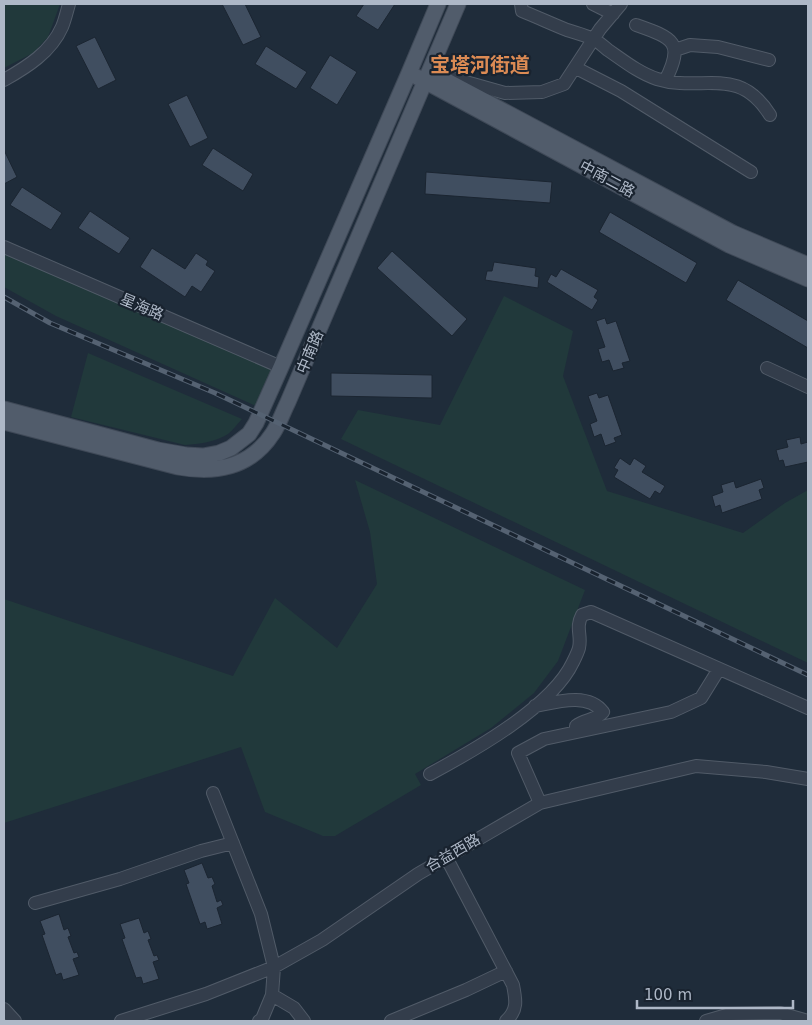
<svg xmlns="http://www.w3.org/2000/svg" width="812" height="1025" font-family="'DejaVu Sans','Noto Sans SC',sans-serif">
  <style>
    .green { fill: #21393b }
    .building { fill: #404e60; stroke: #1b2531 }
    .lines { fill: none; stroke-linecap: round; stroke-linejoin: round }
    .minor-casing { stroke: #515b68; stroke-width: 14 }
    .major-casing { stroke: #3f4957; stroke-width: 17 }
    .minor { stroke: #333d4b; stroke-width: 12 }
    .major { stroke: #515c6b; stroke-width: 15 }
    .rail-casing { stroke: #556272; stroke-width: 5 }
    .rail { stroke: #19232f; stroke-width: 3; stroke-dasharray: 9; stroke-linecap: butt }
    .labels { text-anchor: middle; dominant-baseline: central; stroke-width: 4.5; stroke-linejoin: round; paint-order: stroke }
    .street-label { font-size: 15px; fill: #aeb8c7; stroke: #19232f }
    .district-label { font-size: 20px; font-weight: bold; fill: #dc8b54; stroke: #19232f }
  </style>
  <rect width="100%" height="100%" fill="#1f2c3a"/>
  <path class="green" d="M4 4H60L48 37 33 53 4 68Z
    M4 253 273 366 256 406 56 316 4 287Z
    M504 296 573 331 563 376 607 491 743 533 785 503 808 490V663L341 439 358 410 440 425Z
    M88 353 242 419C237 424 233 430 228 434 215 442 199 444 185 445L71 417Z
    M355 480 585 590 558 661 534 693 491 728 415 774 421 785 335 836H323L265 812 241 747 4 823V599L233 676 275 598 337 648 377 584 370 532Z"/>
  <path class="building" d="M222 4H245L261 37 243 45Z
    M364 4H395L378 30 356 16Z
    M95 37 116 80 98 89 76 46Z
    M266 46 307 72 296 89 255 64Z
    M330 55 357 72 337 105 310 88Z
    M187 95 208 138 190 147 168 104Z
    M213 148 253 174 243 191 202 165Z
    M4 150 17 177 4 184Z
    M426 172 552 182 550 203 425 194Z
    M22 187 62 213 51 230 10 205Z
    M90 211 130 238 119 254 78 228Z
    M610 212 697 263 686 283 599 232Z
    M152 248 185 269 196 253 208 261 206 265 215 271 201 292 192 286 185 297 140 267Z
    M392 251 467 319 452 336 377 268Z
    M494 262 536 268 535 276 539 277 538 288 485 280 487 271H492Z
    M561 269 598 290 594 297 598 300 592 310 547 282 551 274 556 277Z
    M738 280 808 321V348L726 300Z
    M605 318 607 324 616 321 630 361 622 363 624 368 613 371 609 360 602 362 598 349 605 347 596 321Z
    M331 373 432 375V398L331 396Z
    M597 393 599 398 608 395 622 435 614 438 616 442 605 446 601 434 594 437 590 424 597 421 588 396Z
    M800 437 801 444 808 442V462L785 467 783 460 779 461 776 450 788 447 786 440Z
    M620 458 630 465 634 458 646 466 642 472 665 486 660 494 655 491 650 499 614 477 618 470 614 468Z
    M761 479 764 488 759 490 762 499 722 513 720 505 715 507 712 496 723 492 721 485 734 481 736 488Z
    M202 863 208 878 212 877 215 884 212 886 217 902 221 900 223 905 217 908 222 924 207 929 205 922 200 924 186 884 189 883 184 870Z
    M59 914 64 930 68 928 71 936 68 937 74 953 77 952 79 957 73 959 79 975 63 980 61 973 56 975 42 935 45 934 40 921Z
    M139 918 144 933 148 931 151 939 148 940 154 956 157 955 159 960 153 962 159 979 143 984 141 977 136 978 122 939 125 938 120 924Z"/>
  <g class="lines">
    <defs>
      <path id="minor" d="M521 4 522 11C537 17 552 24 567 30 576 33 585 35 593 39 598 41 603 46 608 50 624 61 639 73 657 79 702 93 738 64 770 115
        M593 4 613 14
        M636 25C673 38 685 42 665 81
        M675 50 690 45 718 47 769 60
        M576 68 621 91 751 172
        M448 77 505 93 542 92 564 84 600 29 621 4
        M4 80C27 67 51 52 62 27 65 20 67 11 69 4
        M4 247 281 367
        M767 368 808 387
        M535 706C556 702 588 692 603 712 595 721 585 719 576 726V732
        M430 774C473 751 552 707 573 662 575 658 578 652 579 648 582 635 575 628 582 615L591 612 808 708
        M213 793 261 914 274 967 272 995 262 1019 259 1021
        M540 803 518 753 544 739 671 712 701 698 719 669
        M446 857 513 985C516 1000 518 1010 506 1021
        M35 903 120 879 201 851 233 843
        M272 995 294 1008 304 1021
        M4 1009 15 1021
        M121 1021 206 994 274 967 322 940 418 874 540 803 696 766 766 772 808 779
        M391 1021 466 990 506 971
        M706 1021 730 1014 780 1013 808 1021"/>
      <path id="major" d="M434 74 733 233 808 265
        M417 77 729 245 808 279
        M4 409 158 450 186 455 203 456 219 453 231 448 249 434 256 423 281 367 409 73 438 4
        M4 422 178 467C216 474 251 467 273 433 279 424 283 412 288 402L458 4"/>
    </defs>
    <use href="#minor" class="minor-casing"/>
    <use href="#major" class="major-casing"/>
    <use href="#minor" class="minor"/>
    <use href="#major" class="major"/>
    <defs>
      <path id="rail" d="M4 297 50 323 215 393 808 675"/>
    </defs>
    <use href="#rail" class="rail-casing"/>
    <use href="#rail" class="rail"/>
  </g>
  <g class="labels">
    <g class="street-label">
      <text transform="translate(607 179) rotate(28)">中南二路</text>
      <text transform="translate(142 307) rotate(23)">星海路</text>
      <text transform="translate(310 352) rotate(-67)">中南路</text>
      <text transform="translate(453 853) rotate(-30)">合益西路</text>
    </g>
    <g class="district-label">
      <text x="480" y="65">宝塔河街道</text>
    </g>
  </g>
  <rect width="812" height="1025" fill="none" stroke="#aeb8c7" stroke-width="10"/>
  <path d="M637 1000v8h156v-8" fill="none" stroke="#aeb8c7" stroke-width="2.5"/>
  <text x="644" y="1000" font-size="15" fill="#aeb8c7" stroke="#19232f" stroke-width="4" paint-order="stroke">100 m</text>
</svg>
